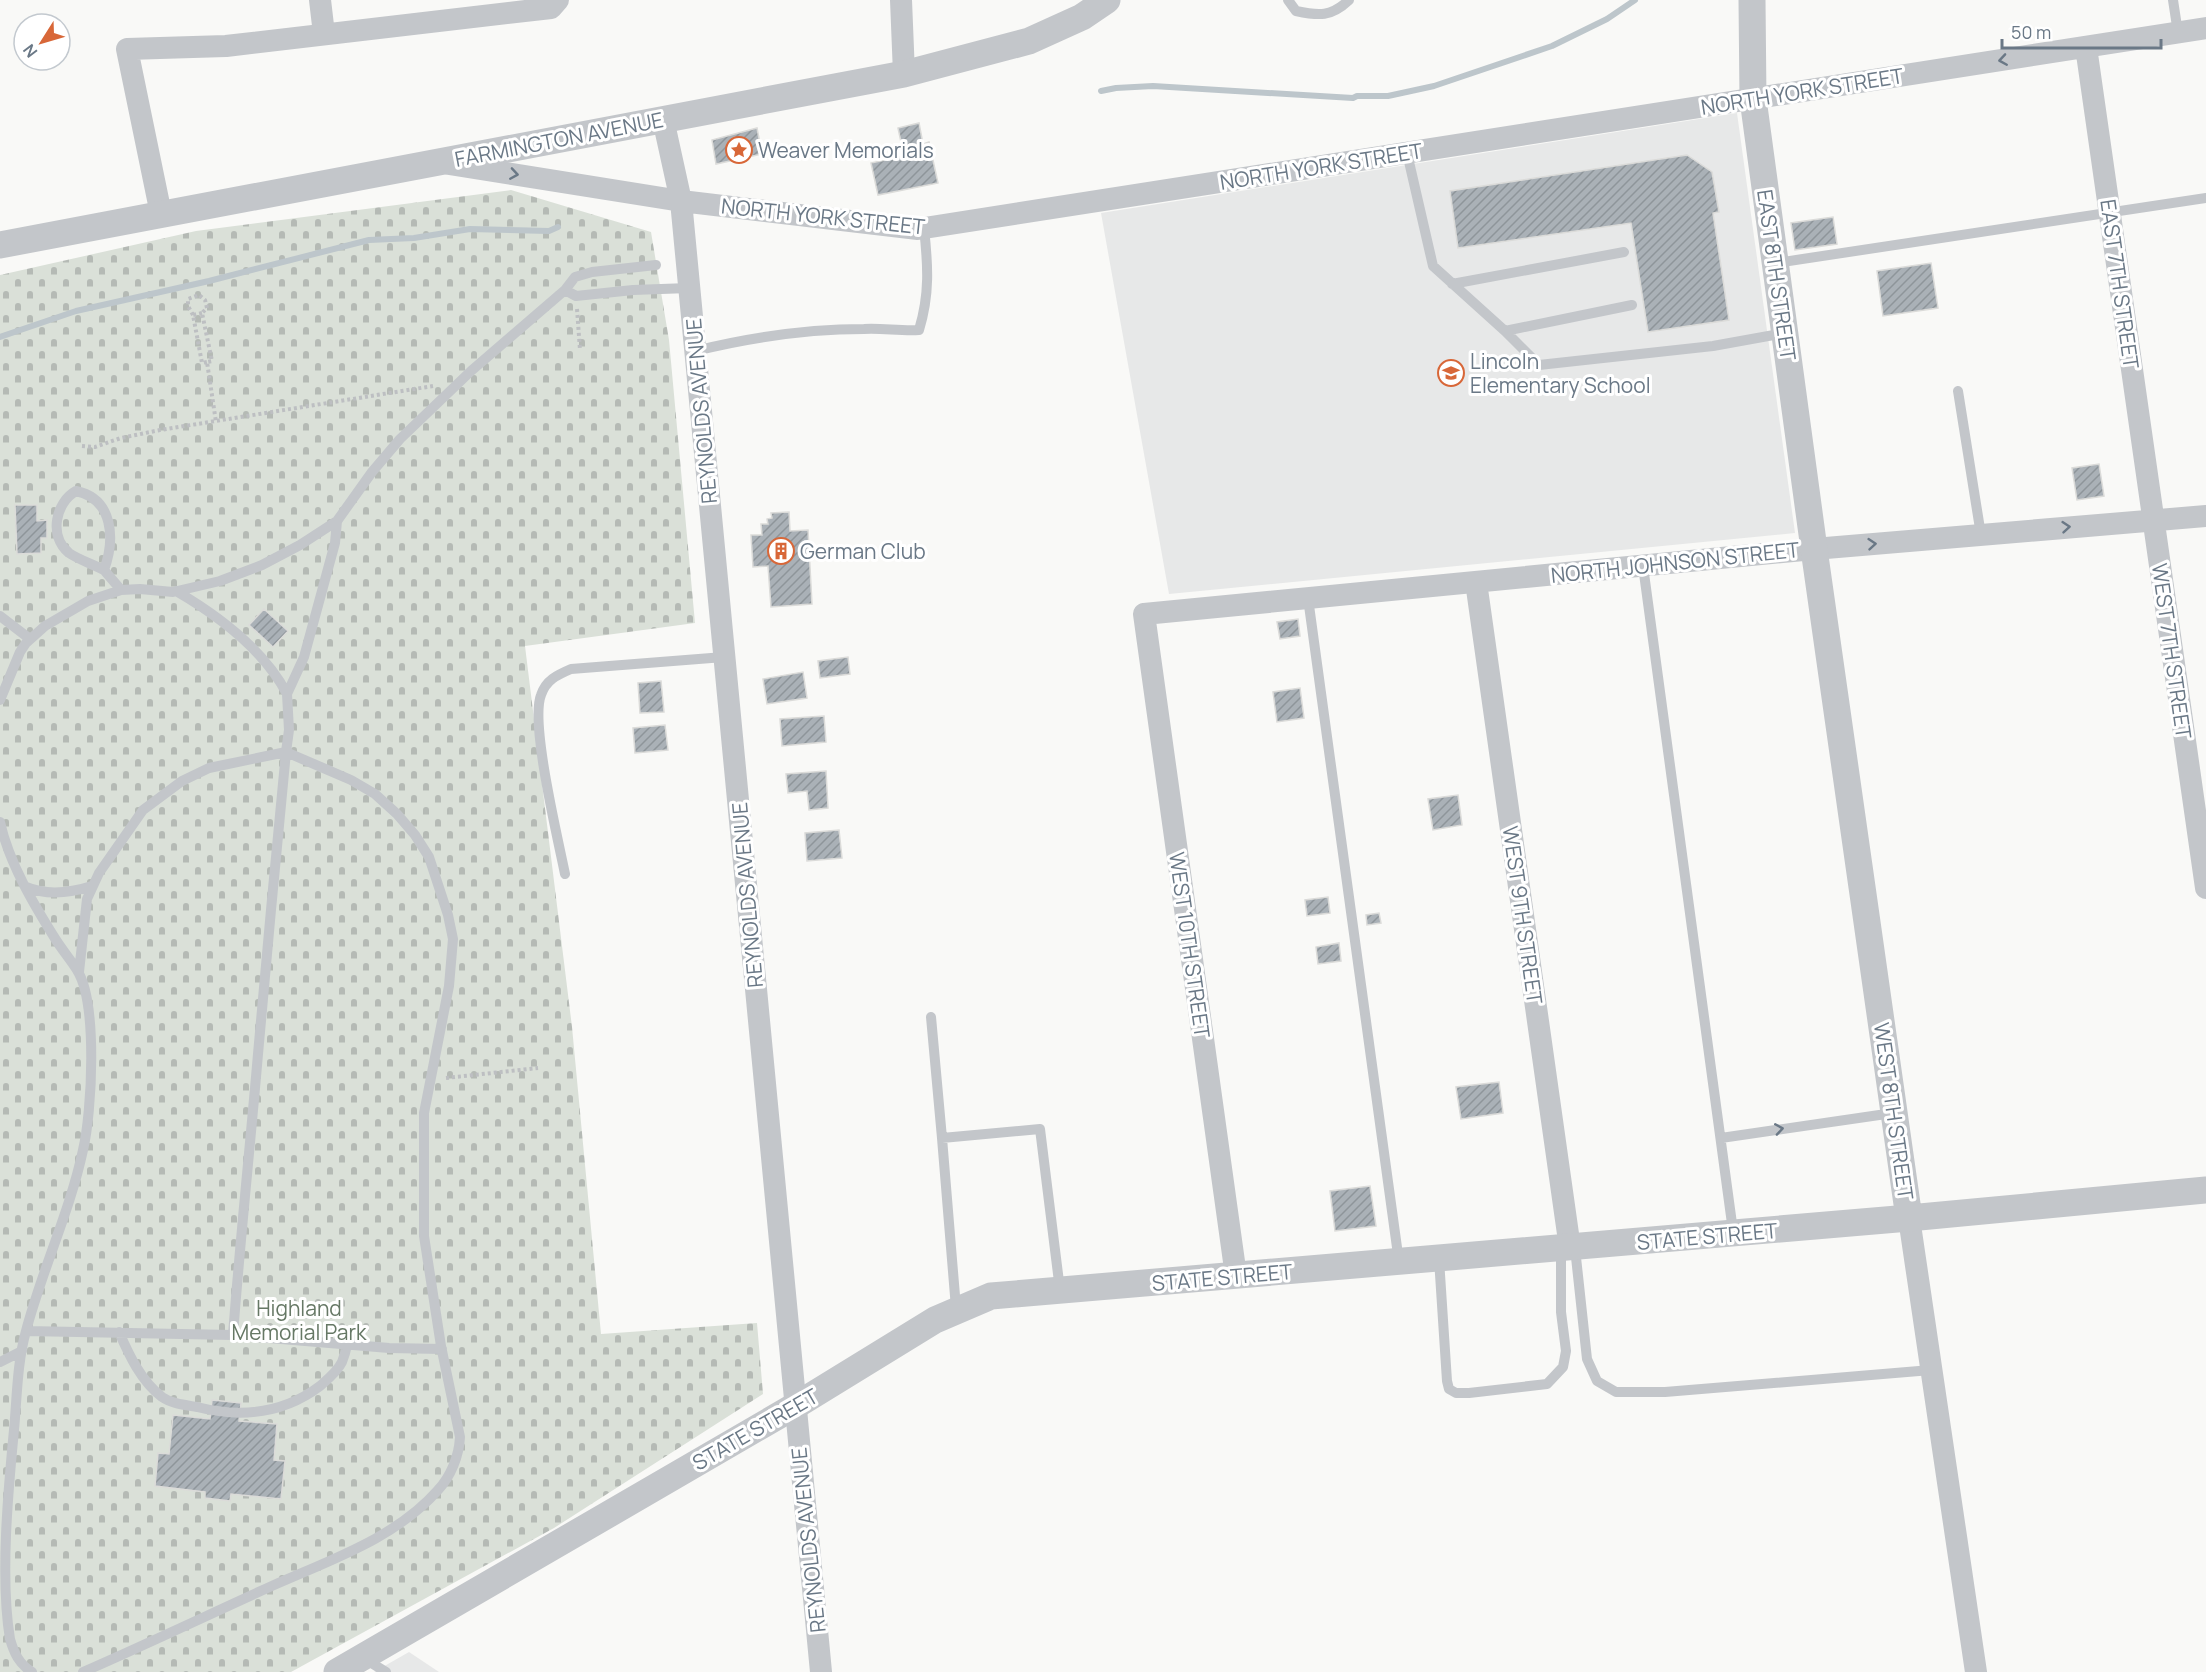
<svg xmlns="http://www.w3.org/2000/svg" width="2206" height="1672" font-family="Manrope,sans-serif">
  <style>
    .built { fill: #e7e8e8 }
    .cemetery { fill: url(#cemetery-stones) }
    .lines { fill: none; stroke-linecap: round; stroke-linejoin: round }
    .stream { stroke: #bdc6cb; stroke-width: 6 }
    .building { fill: url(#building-hatch); stroke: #dbdbd9; stroke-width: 1.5 }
    .path { stroke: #bdbfc2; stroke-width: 4; stroke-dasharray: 3 3; stroke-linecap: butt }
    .service { stroke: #c3c6ca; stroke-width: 10 }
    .minor { stroke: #c3c6ca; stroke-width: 22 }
    .tertiary { stroke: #c3c6ca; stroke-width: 27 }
    .oneway { stroke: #6a7886 }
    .labels { text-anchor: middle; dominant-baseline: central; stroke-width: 6; stroke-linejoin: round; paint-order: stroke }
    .street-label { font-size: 21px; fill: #6a7886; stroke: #fff }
    .poi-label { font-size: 21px; fill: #6a7886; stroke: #fff; text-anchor: start }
    .park-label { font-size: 21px; fill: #667865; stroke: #fff }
  </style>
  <defs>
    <pattern id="cemetery-stones" width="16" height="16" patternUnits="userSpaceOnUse" patternTransform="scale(1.5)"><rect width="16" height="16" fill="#dae0d8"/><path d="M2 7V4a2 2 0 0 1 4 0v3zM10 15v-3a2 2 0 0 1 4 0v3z" fill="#b5bab5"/></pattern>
    <pattern id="building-hatch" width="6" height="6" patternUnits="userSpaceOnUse" patternTransform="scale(1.5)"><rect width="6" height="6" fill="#aab1b7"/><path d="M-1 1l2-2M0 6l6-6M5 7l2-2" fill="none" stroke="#8e959a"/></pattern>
  </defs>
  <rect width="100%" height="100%" fill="#f9f9f7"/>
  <path class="built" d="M1737 113 1795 533 1169 594 1101 213Z
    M409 1652 439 1672H374Z"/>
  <path class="cemetery" d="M511 190 651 232 669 340 695 623 525 646 572 1027 601 1334 757 1323 763 1394 554 1528 291 1672H0V275L196 231Z"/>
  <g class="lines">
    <path class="stream" d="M1101 91 1116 88 1153 86 1353 98 1357 96H1388L1434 86 1552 46 1607 19 1635 0
      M0 337 76 311 209 281 369 240 414 238 470 229 549 231 558 227"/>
  </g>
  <path class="building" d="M919 123 923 144 929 142 938 183 878 195 871 163 904 156 898 128Z
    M757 128 762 154 716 164 712 140Z
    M1687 155 1712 172 1719 212 1713 213 1729 320 1648 332 1631 223 1458 248 1450 191Z
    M1833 217 1837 244 1795 250 1791 223Z
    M1931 263 1938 308 1883 316 1877 271Z
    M2099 464 2104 496 2077 500 2072 468Z
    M15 505H37V521L47 520V538H41V553L17 554Z
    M789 512 790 531 808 530 812 604 771 607 768 566 753 567 751 535H762L761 524H768L767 519 772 518 771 513Z
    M264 609 288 631 273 647 249 625Z
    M1298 619 1300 636 1280 639 1277 622Z
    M848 657 850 674 820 678 818 661Z
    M803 672 807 698 767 704 763 679Z
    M661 681 664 712 640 713 638 683Z
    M1300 688 1304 718 1277 722 1273 692Z
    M824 716 826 742 782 746 780 719Z
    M665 725 668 750 635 753 633 728Z
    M826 771 828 808 809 810 807 791 788 793 786 774Z
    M1458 795 1462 825 1433 830 1428 799Z
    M839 830 842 858 807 861 805 833Z
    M1328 897 1330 913 1307 916 1305 900Z
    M1379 913 1381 923 1367 925 1366 915Z
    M1339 943 1341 961 1318 964 1316 947Z
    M1499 1082 1503 1113 1461 1119 1456 1087Z
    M1370 1186 1376 1226 1335 1231 1330 1191Z
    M212 1400 241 1403 239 1421 277 1424 274 1460 285 1461 281 1499 231 1494 230 1501 205 1498V1492L155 1486 158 1453 169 1454 173 1415 210 1419Z"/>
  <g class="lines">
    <path class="path" d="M577 309 580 350
      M202 313 193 315 202 363 207 362
      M193 315 188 306V299L199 295 205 300 207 308 202 313 212 361 207 362 216 422
      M82 446 95 447 121 438 160 430 433 386
      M446 1078 538 1068"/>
    <path class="service" d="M1288 0 1296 11C1319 16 1331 17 1349 0
      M2173 0 2178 33
      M1407 153 1433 266 1505 331 1539 365 1713 346 1785 333
      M1776 263 2206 198
      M1452 284 1624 252
      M565 290 576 296 633 290 689 288
      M1505 331 1632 305
      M695 351C752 337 805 329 864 329 882 328 900 331 919 330 930 294 928 265 924 228
      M1958 391 1981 535
      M1643 566 1733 1231
      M104 570C93 564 79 560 69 553 48 536 56 502 76 491 114 499 115 540 104 570L121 590
      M176 591C219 616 264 650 287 694
      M1308 598 1399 1262
      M0 616 30 639
      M0 700 20 652 26 643 45 626 88 601 121 590 140 589 173 592 220 581 262 565 300 545 337 521 372 472 400 439 471 371 565 290 575 277 592 272 656 265
      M0 822C9 863 34 905 56 940 63 951 71 960 77 970 98 1003 92 1112 83 1150 70 1211 42 1270 26 1331 17 1363 17 1398 14 1430 8 1492 0 1579 10 1639 14 1653 19 1664 32 1672
      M565 874C558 839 530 723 541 695 546 680 557 675 571 669L724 657
      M26 887C48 896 70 893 92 886
      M79 972 87 899 99 873 143 810 182 781 209 768 286 752C276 853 267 953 258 1054 250 1148 240 1241 233 1335L389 1348 442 1349
      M931 1017 942 1138
      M1721 1138 1893 1113
      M1575 1248 1587 1359 1597 1381 1616 1392H1665L1931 1370
      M1439 1259 1447 1381 1449 1389 1456 1393H1469L1547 1384 1563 1367 1566 1351 1561 1312V1248
      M956 1308 942 1138 1040 1129 1060 1290
      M26 1331 233 1335
      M119 1332C129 1355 141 1381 162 1397 172 1404 185 1405 197 1407 241 1418 283 1414 320 1386 328 1379 337 1372 342 1362 344 1357 346 1350 347 1345
      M0 1362 22 1351
      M365 1659 386 1672
      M83 1672C147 1644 210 1614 274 1585 330 1560 396 1538 438 1490 451 1476 459 1456 460 1437L441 1346 424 1236V1113L449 986 453 939 448 915 429 857 415 835 397 814 375 794 351 780 286 752 289 730 287 694 304 657 335 543 337 521"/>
    <path class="minor" d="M320 0 324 34
      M901 0 904 74
      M2086 47 2206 888
      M663 119 681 201 821 1672
      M449 164 681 201 918 229 2206 28
      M161 214 127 49 226 46 551 8 558 0
      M1476 582 1570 1248
      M1909 1218 1976 1672
      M1236 1276 1144 614 1814 549 2206 516"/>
    <path class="tertiary" d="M1752 0 1753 99 1814 549 1909 1218
      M0 245 904 74 1029 41 1082 17 1107 0
      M337 1672 795 1406 935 1320 991 1296 1909 1218 2206 1190"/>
  </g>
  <defs><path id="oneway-chevron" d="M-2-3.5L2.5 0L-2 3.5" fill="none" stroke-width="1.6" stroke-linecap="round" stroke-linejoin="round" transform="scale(1.5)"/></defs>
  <g class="oneway">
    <use href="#oneway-chevron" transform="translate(2003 60) rotate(171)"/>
    <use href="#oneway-chevron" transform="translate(514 174) rotate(9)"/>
    <use href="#oneway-chevron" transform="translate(2066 527) rotate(-5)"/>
    <use href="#oneway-chevron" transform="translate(1872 544) rotate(-5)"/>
    <use href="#oneway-chevron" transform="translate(1779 1129) rotate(-9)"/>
  </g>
  <defs>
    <symbol id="sight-ring" viewBox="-11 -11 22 22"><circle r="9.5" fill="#fff" stroke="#d86738" stroke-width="1.5"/><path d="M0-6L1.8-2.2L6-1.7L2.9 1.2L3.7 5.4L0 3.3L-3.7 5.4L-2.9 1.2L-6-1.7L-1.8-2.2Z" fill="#d86738"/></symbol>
    <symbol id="school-ring" viewBox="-11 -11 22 22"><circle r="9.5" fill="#fff" stroke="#d86738" stroke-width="1.5"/><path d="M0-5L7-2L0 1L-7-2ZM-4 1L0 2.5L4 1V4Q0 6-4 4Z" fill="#d86738"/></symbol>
    <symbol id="building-ring" viewBox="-11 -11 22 22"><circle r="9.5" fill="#fff" stroke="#d86738" stroke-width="1.5"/><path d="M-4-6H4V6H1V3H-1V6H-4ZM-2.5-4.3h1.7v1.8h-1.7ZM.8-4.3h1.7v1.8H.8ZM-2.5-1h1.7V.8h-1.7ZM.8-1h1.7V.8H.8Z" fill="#d86738"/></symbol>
  </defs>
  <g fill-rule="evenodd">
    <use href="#sight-ring" x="724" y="135" width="30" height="30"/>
    <use href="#school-ring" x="1436" y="358" width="30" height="30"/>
    <use href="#building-ring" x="766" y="536" width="30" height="30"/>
  </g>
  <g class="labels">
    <g class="street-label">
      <text transform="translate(1802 91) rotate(-9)">NORTH YORK STREET</text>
      <text transform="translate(559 139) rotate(-11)">FARMINGTON AVENUE</text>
      <text transform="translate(1321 166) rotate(-9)">NORTH YORK STREET</text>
      <text transform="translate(823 216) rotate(6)">NORTH YORK STREET</text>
      <text transform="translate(1777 275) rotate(82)">EAST 8TH STREET</text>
      <text transform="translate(2120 284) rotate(82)">EAST 7TH STREET</text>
      <text transform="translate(701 411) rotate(-95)">REYNOLDS AVENUE</text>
      <text transform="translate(1675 562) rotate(-6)">NORTH JOHNSON STREET</text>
      <text transform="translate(2172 651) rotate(82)">WEST 7TH STREET</text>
      <text transform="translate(747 895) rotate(-95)">REYNOLDS AVENUE</text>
      <text transform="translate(1523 915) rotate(82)">WEST 9TH STREET</text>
      <text transform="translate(1190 945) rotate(82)">WEST 10TH STREET</text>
      <text transform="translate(1894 1111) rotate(82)">WEST 8TH STREET</text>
      <text transform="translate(1707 1236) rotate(-5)">STATE STREET</text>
      <text transform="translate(1222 1277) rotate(-5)">STATE STREET</text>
      <text transform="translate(755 1429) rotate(-30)">STATE STREET</text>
      <text transform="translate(808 1540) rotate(-96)">REYNOLDS AVENUE</text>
    </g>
    <g class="poi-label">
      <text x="758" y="150">Weaver Memorials</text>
      <text x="1470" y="361">Lincoln<tspan x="1470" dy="24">Elementary School</tspan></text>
      <text x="800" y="551">German Club</text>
    </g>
    <g class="park-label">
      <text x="299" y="1308">Highland<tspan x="299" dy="24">Memorial Park</tspan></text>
    </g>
  </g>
  <g transform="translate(42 42) rotate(233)"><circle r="28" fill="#ffffff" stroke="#c3c9cf" stroke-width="1.5"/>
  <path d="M0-4.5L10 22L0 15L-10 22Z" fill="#d86738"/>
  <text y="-9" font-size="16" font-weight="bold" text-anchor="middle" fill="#6a7886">N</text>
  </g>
  <path d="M2002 39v9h159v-9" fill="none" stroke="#6a7886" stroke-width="3"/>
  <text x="2011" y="39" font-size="18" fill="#6a7886" stroke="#ffffff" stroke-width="4.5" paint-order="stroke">50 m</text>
</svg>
